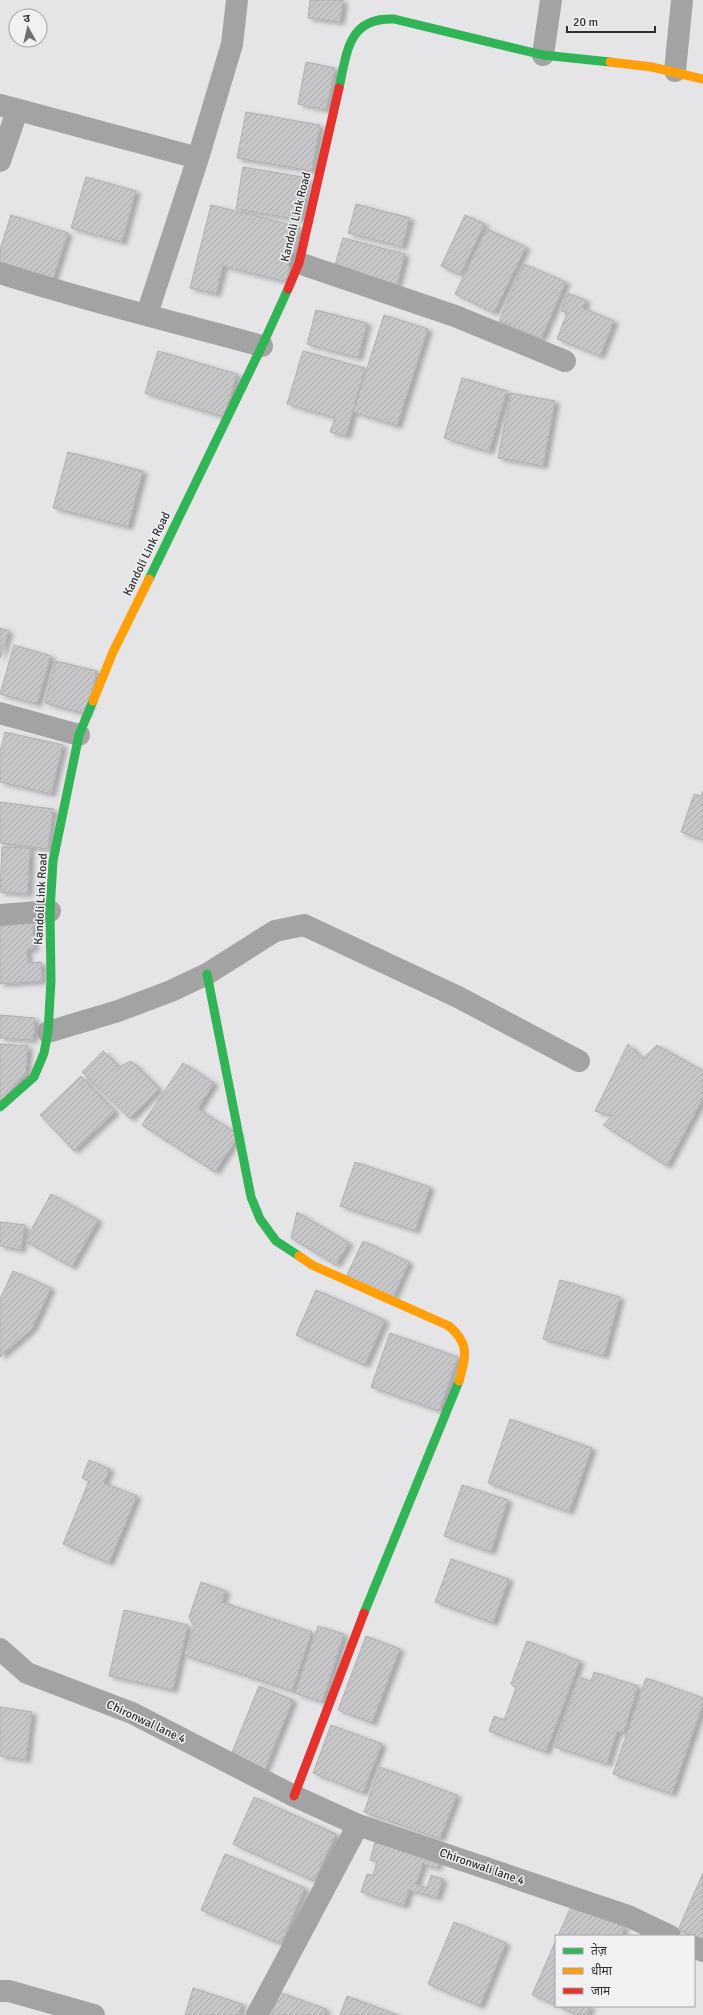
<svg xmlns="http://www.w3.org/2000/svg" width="703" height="2015" font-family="Signika,'Noto Sans Devanagari',sans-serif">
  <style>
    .building { fill: url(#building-hatch); stroke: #b0afb1; filter: url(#shadow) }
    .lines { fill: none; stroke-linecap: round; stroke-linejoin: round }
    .street { stroke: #a4a3a4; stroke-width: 22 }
    .fast { stroke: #30b455; stroke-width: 9 }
    .slow { stroke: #ff9f0a; stroke-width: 9 }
    .jam { stroke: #e5322d; stroke-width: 9 }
    .labels { text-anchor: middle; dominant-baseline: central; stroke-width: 3; stroke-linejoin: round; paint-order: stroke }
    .street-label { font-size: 12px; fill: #2f2f30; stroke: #f1f1f4 }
  </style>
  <defs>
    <pattern id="building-hatch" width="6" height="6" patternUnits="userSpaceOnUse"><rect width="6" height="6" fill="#c7c6c8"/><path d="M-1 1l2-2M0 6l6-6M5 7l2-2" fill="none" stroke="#abaaac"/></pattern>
    <filter id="shadow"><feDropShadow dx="4.5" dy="2.5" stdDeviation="2" flood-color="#0004"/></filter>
  </defs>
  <rect width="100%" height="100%" fill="#e5e4e6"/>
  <path class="building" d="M310 0H343L340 22 308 18Z
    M306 62 335 68 326 110 298 104Z
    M246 112 320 125 312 171 237 158Z
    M243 167 308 178 301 220 236 209Z
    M86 177 136 191 122 242 71 228Z
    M356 204 410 218 402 247 348 233Z
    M211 205 300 227 286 282 223 266 216 294 190 288Z
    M11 215 68 233 52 282 0 266V249Z
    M465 215 485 224 460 275 441 266Z
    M487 229 526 247 494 313 455 294Z
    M343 238 405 254 397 285 334 268Z
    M524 264 566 282 541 339 499 321Z
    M568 293 586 300 583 308 614 321 600 356 557 339 567 313 561 311Z
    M316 310 367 323 358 358 307 344Z
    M384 315 428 329 397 426 353 412Z
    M158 351 237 374 224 417 145 393Z
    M303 351 365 368 346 436 330 432 335 418 287 404Z
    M462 378 507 391 489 452 444 438Z
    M511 393 555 401 543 466 498 458Z
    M68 452 143 471 128 527 53 508Z
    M0 628 9 631 0 658Z
    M14 645 51 656 37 704 0 694Z
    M56 661 97 671 86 714 45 703Z
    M5 732 63 745 51 794 0 782V752Z
    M703 791V840L681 832 694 794 701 796Z
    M0 802 53 809 48 849 0 843Z
    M2 847 30 848 28 894 0 892Z
    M33 922 34 948 27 950 28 963 41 962 42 981 0 984V924Z
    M0 1015 35 1018 33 1040 0 1038Z
    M0 1044 28 1046 26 1073 0 1102Z
    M628 1044 642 1059 657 1045 703 1071V1098L667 1166 603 1125 612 1116 595 1111Z
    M103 1051 119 1067 131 1061 159 1089 130 1119 82 1072Z
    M183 1063 214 1083 198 1109 239 1135 215 1172 142 1125Z
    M81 1076 115 1112 74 1151 40 1115Z
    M355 1162 430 1187 415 1231 340 1206Z
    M51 1194 98 1220 72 1267 25 1241Z
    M297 1212 349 1243 336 1265 291 1238Z
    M0 1222 25 1225 21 1250 0 1246Z
    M363 1241 409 1262 393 1298 346 1277Z
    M13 1271 51 1288 32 1329 0 1357V1299Z
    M560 1280 620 1297 604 1356 543 1339Z
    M316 1290 385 1320 365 1365 296 1335Z
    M390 1333 458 1357 439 1411 371 1387Z
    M510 1419 592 1448 569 1512 488 1483Z
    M89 1460 110 1469 104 1483 137 1496 109 1563 63 1544 89 1481 82 1478Z
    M462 1485 508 1500 491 1552 444 1536Z
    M451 1559 509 1579 493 1623 435 1602Z
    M201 1582 226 1591 222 1602 312 1632 292 1691 184 1655 194 1627 189 1617Z
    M124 1610 188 1625 173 1690 109 1676Z
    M318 1626 344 1634 322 1702 295 1693Z
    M366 1636 400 1649 372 1723 338 1710Z
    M527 1641 580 1661 546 1752 489 1731 494 1716 504 1720 516 1688 511 1684Z
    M594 1672 638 1686 624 1732H617L607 1764 555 1747 578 1677 591 1681Z
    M646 1678 703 1698V1704L672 1794 613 1774Z
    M259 1686 293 1700 263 1774 229 1760Z
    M0 1707 32 1712 26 1760 0 1756Z
    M331 1725 382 1744 363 1793 313 1773Z
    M380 1767 457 1795 440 1839 364 1812Z
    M254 1797 336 1834 314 1881 233 1844Z
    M375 1842 439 1861 437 1868 423 1864 416 1884 427 1888 431 1875 443 1879 437 1898 409 1890 404 1906 361 1892 367 1874 373 1875 377 1862 370 1860Z
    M225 1854 305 1888 281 1944 201 1910Z
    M703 1873V1940L678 1930Z
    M572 1904 625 1927 621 1936H558Z
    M454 1922 506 1943 480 2006 428 1984Z
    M556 1940V2005L532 1995Z
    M193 1988 242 2004 239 2015H185Z
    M279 1992 326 2009 324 2015H271Z
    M347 1996 398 2015H340Z
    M557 2006H591L587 2015H578Z"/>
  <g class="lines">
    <path class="street" d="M543 55 551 0
      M675 71 682 0
      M0 105 198 158 147 314
      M198 158 232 44 237 0
      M0 161 17 111
      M299 263 455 316 565 361
      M0 273C86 301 175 322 262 346
      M0 713 79 735
      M0 915 50 911
      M48 1032 118 1011 171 991 207 974 275 931 304 925 458 997 579 1061
      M0 1649 27 1673 132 1713 294 1796 358 1825 628 1916 670 1936
      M694 1947 703 1951
      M0 1991H9L94 2015
      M257 2015 358 1825"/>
    <path class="fast" d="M339 88C347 52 348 17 394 19L543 55 610 62
      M149 579 262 346 288 289
      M207 974 251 1197 260 1219 276 1241 299 1256
      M0 1107 34 1077 44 1053 48 1032 51 981 50 911 53 861 79 735 93 701
      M364 1613 459 1381"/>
    <path class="slow" d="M610 62 652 67 703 79
      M93 701 113 652 149 579
      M299 1256 312 1265 449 1326C470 1344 466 1356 459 1381"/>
    <path class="jam" d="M288 289 299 263 339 88
      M294 1796 364 1613"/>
  </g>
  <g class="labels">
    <g class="street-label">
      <text transform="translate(296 217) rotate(-76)">Kandoli Link Road</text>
      <text transform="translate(147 554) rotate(-64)">Kandoli Link Road</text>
      <text transform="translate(41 899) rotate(-87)">Kandoli Link Road</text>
      <text transform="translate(146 1722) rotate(25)">Chironwal lane 4</text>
      <text transform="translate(482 1867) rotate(19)">Chironwali lane 4</text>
    </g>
  </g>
  <rect x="555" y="1935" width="140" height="72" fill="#f1f1f4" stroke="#a3a3a6"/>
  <rect x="563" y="1948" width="20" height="6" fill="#30b455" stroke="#a3a3a6"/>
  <text x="591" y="1955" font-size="12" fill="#2f2f30">तेज़</text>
  <rect x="563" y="1968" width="20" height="6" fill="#ff9f0a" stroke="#a3a3a6"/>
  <text x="591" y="1975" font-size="12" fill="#2f2f30">धीमा</text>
  <rect x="563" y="1988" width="20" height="6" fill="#e5322d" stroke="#a3a3a6"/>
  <text x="591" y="1995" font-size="12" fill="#2f2f30">जाम</text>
  <g transform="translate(28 28) rotate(352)"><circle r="19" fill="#f1f1f4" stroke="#a3a3a6"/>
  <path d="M0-3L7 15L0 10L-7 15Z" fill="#6f6e70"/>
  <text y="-6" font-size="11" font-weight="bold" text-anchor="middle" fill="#2f2f30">उ</text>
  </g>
  <path d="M567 26v6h88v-6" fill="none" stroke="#2f2f30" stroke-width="2"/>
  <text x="573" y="26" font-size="12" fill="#2f2f30" stroke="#f1f1f4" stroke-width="3" paint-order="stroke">20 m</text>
</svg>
